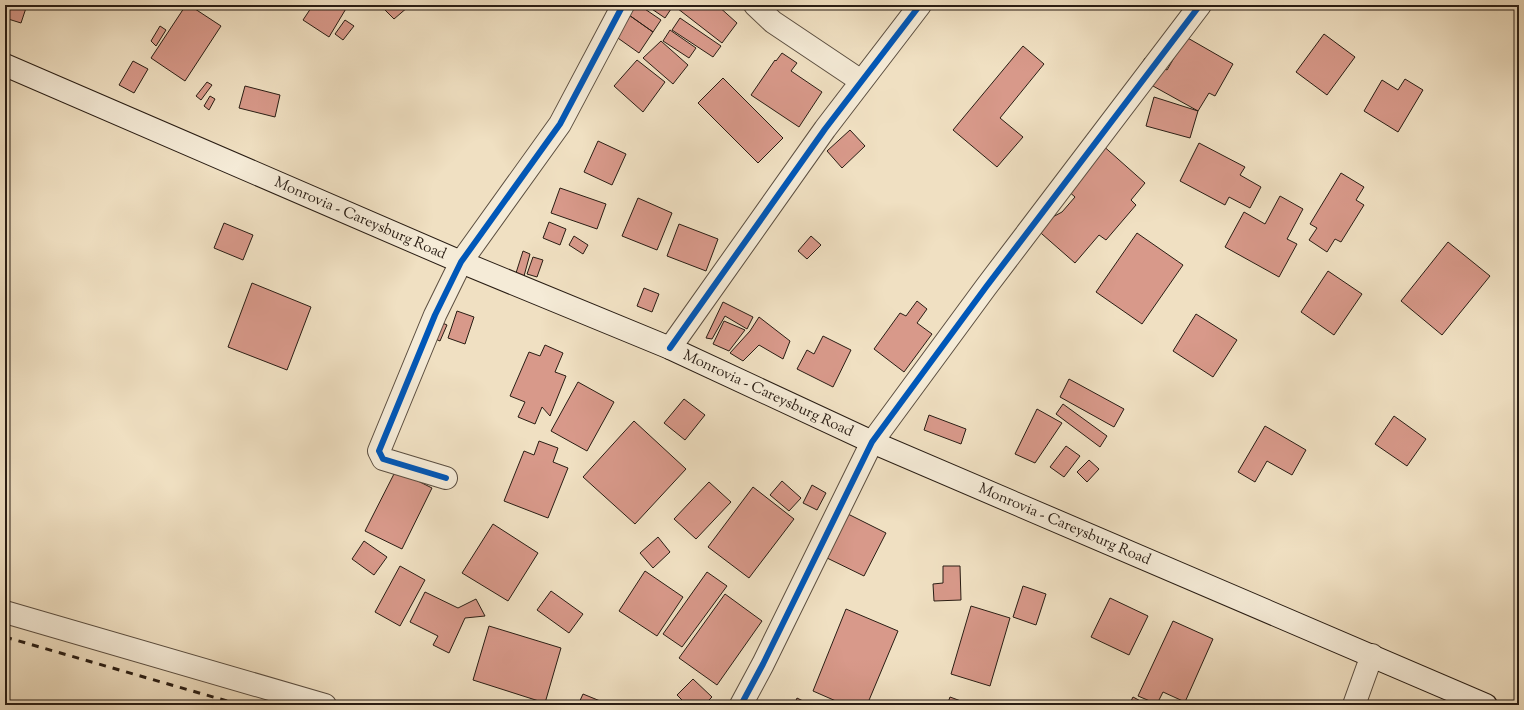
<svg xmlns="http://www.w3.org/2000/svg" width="1524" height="710" font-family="'Sorts Mill Goudy',serif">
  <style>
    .building { fill: #d8998a; stroke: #291d14 }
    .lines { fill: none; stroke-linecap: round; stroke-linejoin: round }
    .street-casing { stroke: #5b4e40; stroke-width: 24 }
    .secondary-casing { stroke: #291d14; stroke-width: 24 }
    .street { stroke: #f5ebd7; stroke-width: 22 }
    .secondary { stroke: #f5ebd7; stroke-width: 22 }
    .rail { stroke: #291d14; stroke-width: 3; stroke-dasharray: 7 7; stroke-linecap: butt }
    .cycleway-casing { stroke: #f5ebd7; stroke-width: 8 }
    .cycleway { stroke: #0057b8; stroke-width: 6 }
    .labels { text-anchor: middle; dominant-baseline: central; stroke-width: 3; stroke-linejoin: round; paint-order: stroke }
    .street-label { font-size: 15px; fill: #291d14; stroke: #f5ebd7 }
  </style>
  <rect width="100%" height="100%" fill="#f0e0c2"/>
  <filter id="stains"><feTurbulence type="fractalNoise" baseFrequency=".005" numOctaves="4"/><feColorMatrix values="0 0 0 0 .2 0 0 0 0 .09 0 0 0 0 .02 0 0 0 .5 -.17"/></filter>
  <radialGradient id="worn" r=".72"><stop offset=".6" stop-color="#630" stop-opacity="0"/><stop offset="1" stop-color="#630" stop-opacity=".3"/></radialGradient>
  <path class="building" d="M5 5H27L21 23 5 18Z
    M186 5H189L221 26 185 81 151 58Z
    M313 5H344L347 7 329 37 303 20Z
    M384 5H407L408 7 394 19 382 7Z
    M632 5H639L661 20 653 32 626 13Z
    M646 5H665L671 9 665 18Z
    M673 5H717L737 23 722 43Z
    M629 15 653 32 639 53 615 36Z
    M680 18 721 46 713 57 672 30Z
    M345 20 354 26 343 40 335 34Z
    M160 26 166 30 156 46 151 41Z
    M670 30 696 48 689 58 663 41Z
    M1324 34 1355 57 1327 95 1296 72Z
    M1186 37 1233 64 1215 96 1209 93 1198 111 1135 76 1145 58 1167 70Z
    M661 41 688 65 673 84 643 58Z
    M1023 46 1044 64 1000 118 1023 137 997 167 953 130Z
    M782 53 797 63 791 71 822 92 799 127 751 95 775 60 776 61Z
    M637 60 665 82 643 112 614 86Z
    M133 61 148 69 134 93 119 85Z
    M723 78 783 138 758 163 698 103Z
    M1405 79 1423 90 1398 132 1364 111 1382 80 1398 90Z
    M207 82 212 85 201 100 196 96Z
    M245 86 280 95 275 117 239 108Z
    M210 96 215 99 209 110 204 106Z
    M1154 97 1198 111 1190 138 1146 126Z
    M850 130 865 146 842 168 827 151Z
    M598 141 626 154 612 185 584 172Z
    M1100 143 1145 183 1131 200 1136 205 1106 240 1099 235 1075 263 1034 227 1062 212 1075 197 1067 190Z
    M1199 143 1245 167 1240 175 1261 187 1250 208 1229 197 1225 205 1180 181Z
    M1341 173 1364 187 1356 200 1364 205 1341 242 1335 239 1327 252 1309 240 1317 228 1310 224Z
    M560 188 606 204 597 229 551 213Z
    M1280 196 1303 209 1287 239 1297 244 1279 277 1225 247 1244 212 1265 224Z
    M638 198 672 213 657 250 622 236Z
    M549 222 566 229 560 245 543 238Z
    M224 223 253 235 243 260 214 248Z
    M679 224 718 239 706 271 667 256Z
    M1137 233 1183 265 1142 324 1096 292Z
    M574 236 588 245 583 254 569 245Z
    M811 236 821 245 807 259 798 251Z
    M1448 242 1490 276 1442 335 1401 301Z
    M523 251 530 254 524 276 516 273Z
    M533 257 543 260 537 277 527 274Z
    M1328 271 1362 294 1334 335 1301 312Z
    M252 283 311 307 287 370 228 347Z
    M644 288 659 294 652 312 637 306Z
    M917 301 927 309 917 323 932 334 904 372 874 349 900 313 906 316Z
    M723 302 753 317 747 329 725 316 712 339 706 338Z
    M457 311 474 317 465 344 448 338Z
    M1196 314 1237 340 1213 377 1173 351Z
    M759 317 790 341 783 359 759 345 743 361 730 353 750 331Z
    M438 321 447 325 440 341 431 337Z
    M724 321 745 330 729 351 713 344Z
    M823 336 851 350 833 387 797 369 807 350 814 354Z
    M545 345 563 353 555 372 566 376 550 416 542 407 535 424 518 417 525 402 510 396 529 352 540 356Z
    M1069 379 1124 409 1114 427 1060 397Z
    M578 382 614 402 587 451 551 431Z
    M684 399 705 415 685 440 664 423Z
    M1063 404 1107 436 1100 447 1056 414Z
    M1037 409 1062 423 1035 463 1015 454Z
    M929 415 966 429 961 444 924 430Z
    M1394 416 1426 439 1407 466 1375 444Z
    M634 421 686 469 635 524 583 477Z
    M1265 426 1306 450 1292 475 1267 461 1255 482 1238 472Z
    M539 441 558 448 553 462 568 468 548 518 504 501 524 451 534 455Z
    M1066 446 1080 456 1064 477 1050 467Z
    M1089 460 1099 469 1087 482 1077 472Z
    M396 470 432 488 402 549 365 531Z
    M782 481 801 498 789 511 770 495Z
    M709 482 731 502 696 539 674 519Z
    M812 485 826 493 817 510 803 503Z
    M753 487 794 519 749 578 708 547Z
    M846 513 886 533 864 576 825 557Z
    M493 524 538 553 508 601 462 573Z
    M658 537 670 552 653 568 640 553Z
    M364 541 387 557 374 575 352 559Z
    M400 566 425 580 400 626 375 612Z
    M943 566H960L961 600 934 601 933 584 943 583Z
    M645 571 683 597 657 636 619 611Z
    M707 572 727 586 682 647 663 634Z
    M1023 586 1046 594 1036 625 1013 617Z
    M551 591 583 614 569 633 537 610Z
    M425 592 458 608 476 599 485 616 465 618 449 653 433 645 438 636 410 622Z
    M725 594 762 621 717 685 679 658Z
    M1110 598 1148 616 1129 655 1091 637Z
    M971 606 1010 618 990 686 951 674Z
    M846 609 898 631 867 705H845L813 691Z
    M1173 621 1213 639 1185 702 1163 692 1157 704 1138 696Z
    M489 626 561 648 545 703 473 680Z
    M693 679 712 697 704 705H687L677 695Z
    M583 694 610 705H578Z
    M950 697 969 704 968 705H947Z
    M1133 697 1148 705H1129Z
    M797 698 811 705H794Z"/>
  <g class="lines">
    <defs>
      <path id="street" d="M755 5 773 22 861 81
        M670 348 825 129 920 5
        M446 478 383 459 379 451 435 315 461 262 560 124 623 5
        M5 612 325 705
        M741 705 763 664 872 442 986 287 1200 5
        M1354 705 1372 655"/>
      <g id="secondary">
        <path id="s1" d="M5 65 461 262 670 348 872 442 1486 705"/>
      </g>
    </defs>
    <use href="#street" class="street-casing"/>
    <use href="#secondary" class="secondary-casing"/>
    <use href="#street" class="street"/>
    <use href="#secondary" class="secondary"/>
    <path class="rail" d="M5 637 241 705"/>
    <defs>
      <path id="cycleway" d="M670 348 825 129 920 5
        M446 478 383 459 379 451 435 315 461 262 560 124 623 5
        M741 705 763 664 872 442 986 287 1200 5"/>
    </defs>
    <use href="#cycleway" class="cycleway-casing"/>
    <use href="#cycleway" class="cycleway"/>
  </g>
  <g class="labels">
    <g class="street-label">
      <text stroke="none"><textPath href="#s1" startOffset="387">Monrovia - Careysburg Road</textPath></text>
      <text stroke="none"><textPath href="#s1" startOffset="831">Monrovia - Careysburg Road</textPath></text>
      <text stroke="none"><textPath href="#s1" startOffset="1155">Monrovia - Careysburg Road</textPath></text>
    </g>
  </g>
  <rect width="1524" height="710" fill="none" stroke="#f0e0c2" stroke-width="20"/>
  <rect x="6" y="6" width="1512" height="698" fill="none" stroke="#291d14" stroke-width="2"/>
  <rect x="10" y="10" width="1504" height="690" fill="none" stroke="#291d14"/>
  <rect width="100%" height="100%" filter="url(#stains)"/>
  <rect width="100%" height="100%" fill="url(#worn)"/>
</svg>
